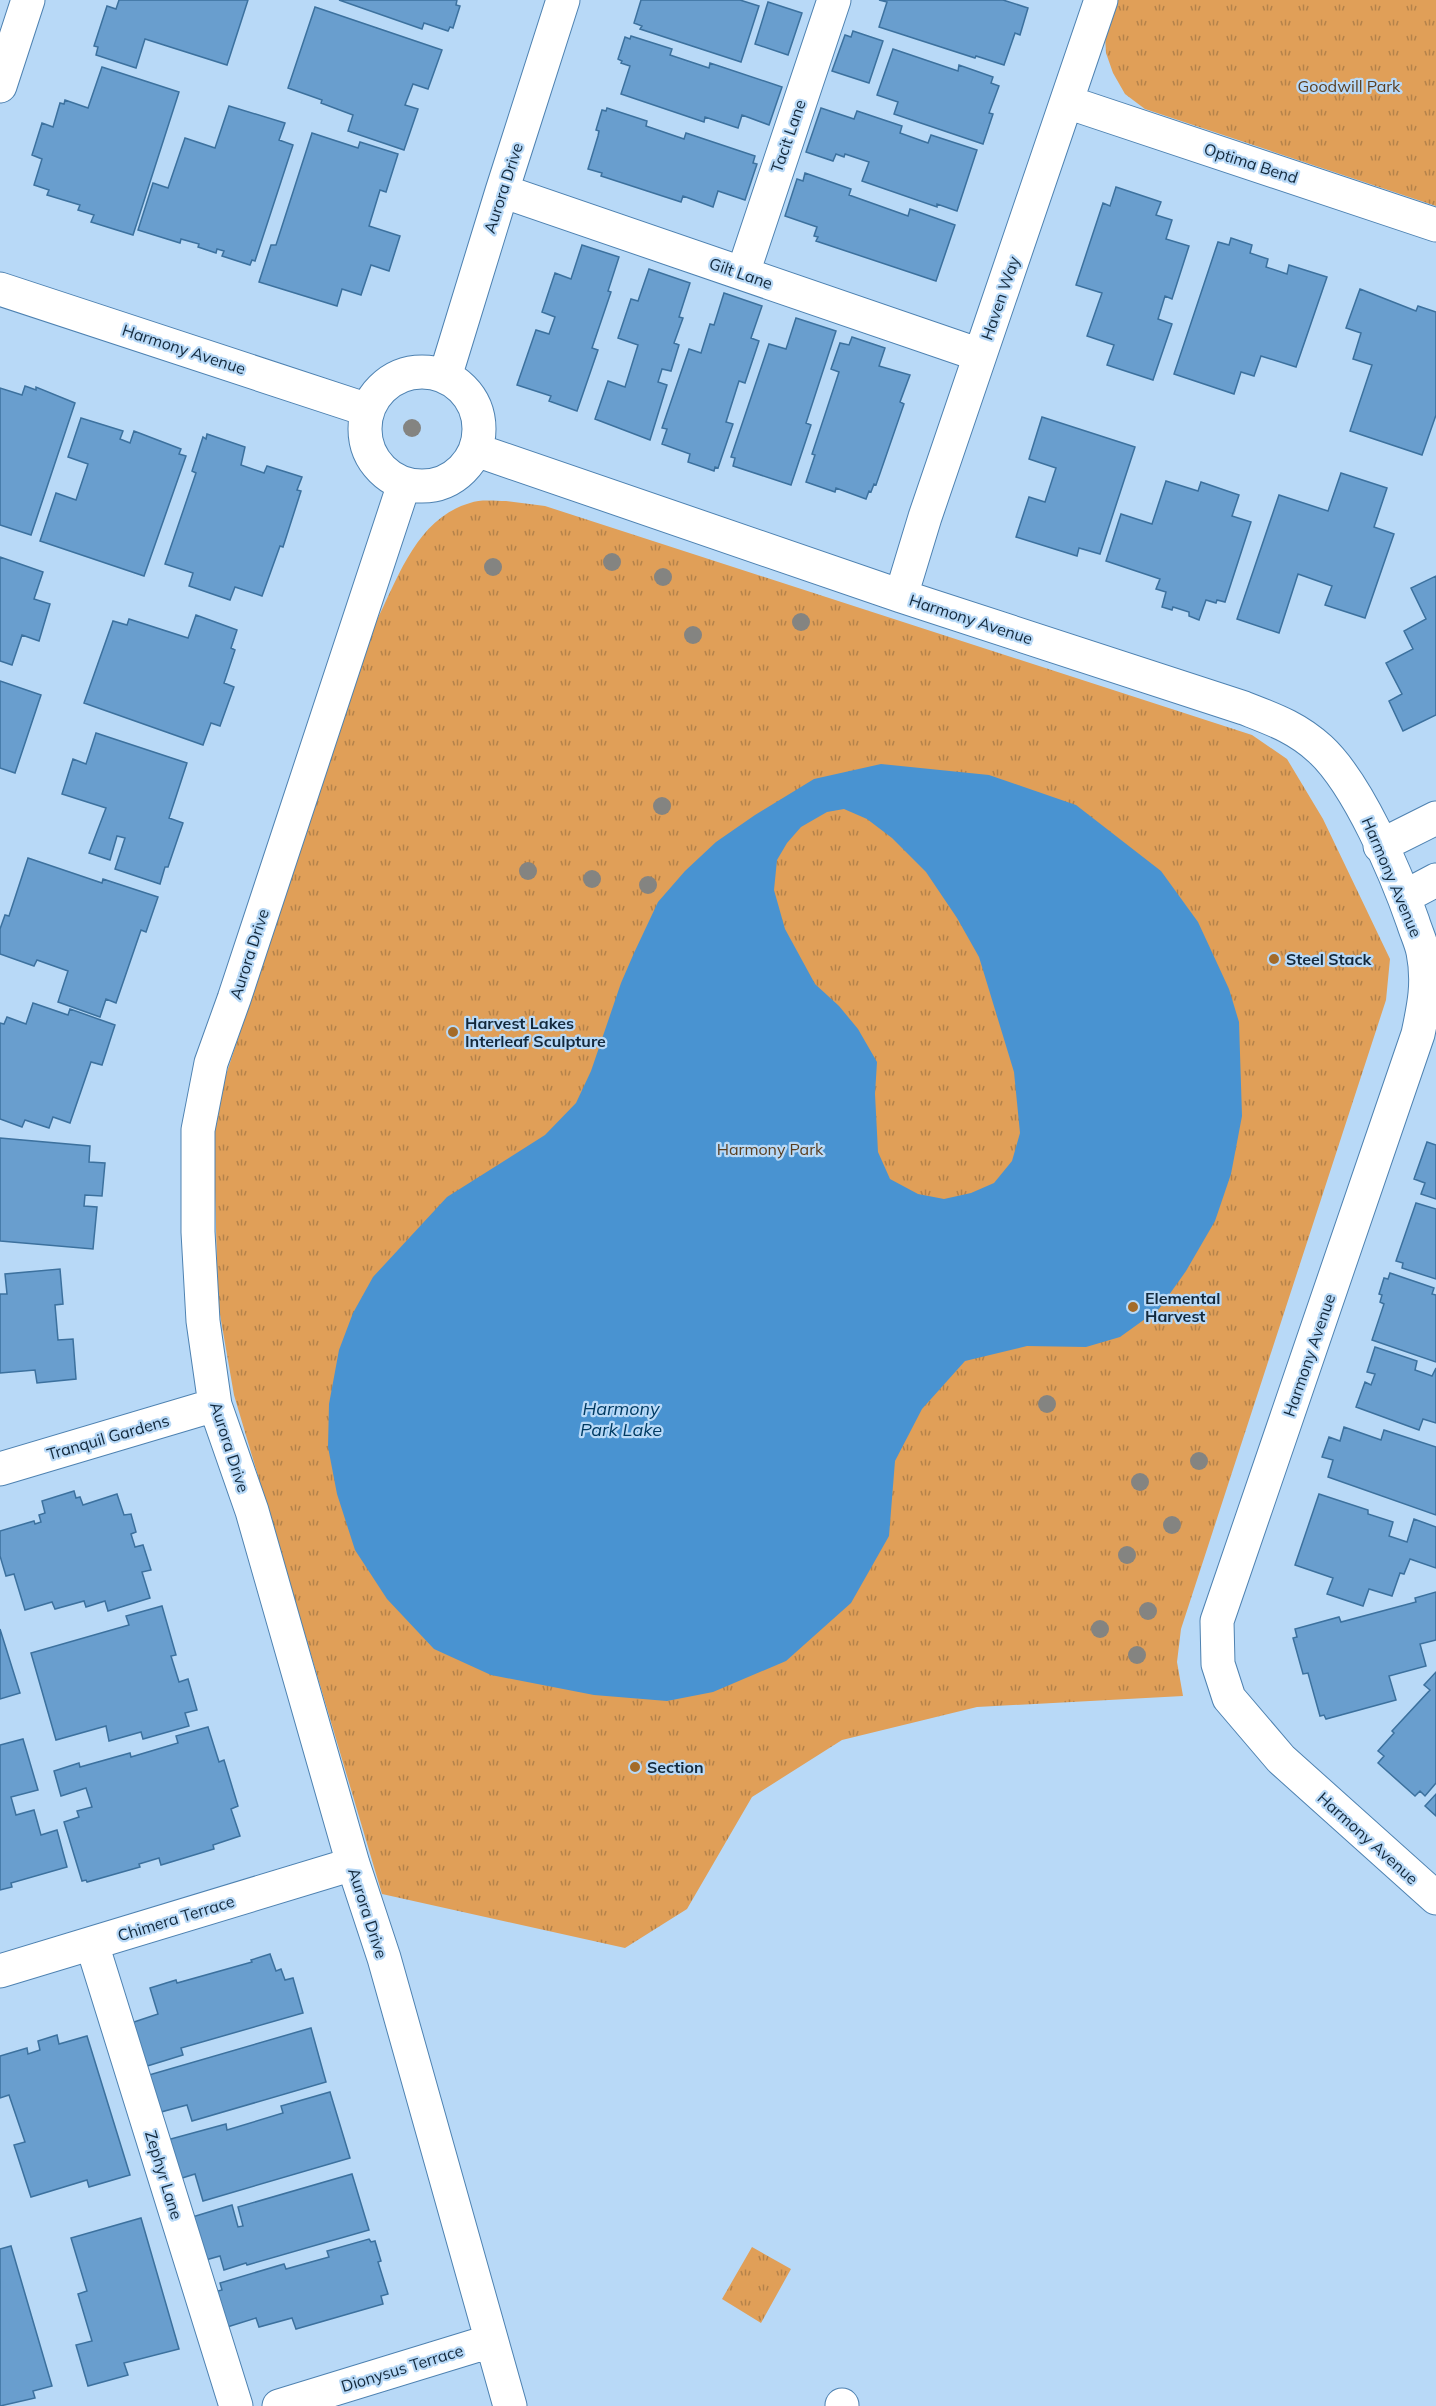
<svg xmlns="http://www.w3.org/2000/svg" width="1436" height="2406" font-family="Mulish,sans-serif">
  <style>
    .park { fill: url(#park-tufts) }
    .water { fill: #4993d1; fill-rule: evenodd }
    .building { fill: #699ece; stroke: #3c719e; stroke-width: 1.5 }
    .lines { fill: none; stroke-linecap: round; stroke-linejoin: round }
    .minor-casing { stroke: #4e82b1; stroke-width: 35 }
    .minor { stroke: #fff; stroke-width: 33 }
    .tree { fill: #848481 }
    .poi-dot { fill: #a46b29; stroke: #b8d9f7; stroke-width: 2 }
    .labels { text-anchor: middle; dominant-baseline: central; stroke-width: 4.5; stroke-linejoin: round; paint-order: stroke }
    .park-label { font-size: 16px; fill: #5a3e20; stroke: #b8d9f7 }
    .street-label { font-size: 16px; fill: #13293c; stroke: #b8d9f7 }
    .poi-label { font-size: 16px; font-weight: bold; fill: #13293c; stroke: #b8d9f7; text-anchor: start }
    .water-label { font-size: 18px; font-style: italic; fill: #003b63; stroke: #b8d9f7 }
  </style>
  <defs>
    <pattern id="park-tufts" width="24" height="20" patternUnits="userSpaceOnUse" patternTransform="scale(1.5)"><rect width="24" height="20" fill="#e09f58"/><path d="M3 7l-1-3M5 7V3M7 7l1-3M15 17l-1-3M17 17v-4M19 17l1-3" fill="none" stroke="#b4824a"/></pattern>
  </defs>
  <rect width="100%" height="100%" fill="#b8d9f7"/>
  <path class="park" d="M1116 0H1436V206L1145 109 1125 94 1113 73 1106 53 1105 35Z
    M506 501 545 506 1252 735 1287 759 1323 819 1390 959 1386 1000 1181 1629 1177 1662 1183 1696 977 1707 842 1740 752 1797 687 1909 625 1948 382 1894 234 1395 218 1303 213 1114 376 622C398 578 417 518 470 503 480 499 495 501 506 501Z
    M752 2247 791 2269 761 2323 722 2299Z"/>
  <path class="water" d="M881 764 989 775 1076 805 1161 871 1198 922 1229 989 1239 1022 1242 1116 1231 1174 1215 1221 1186 1271 1159 1309 1120 1337 1086 1347 1027 1346 965 1361 922 1409 895 1461 889 1536 851 1603 786 1661 713 1692 667 1701 594 1695 491 1675 434 1649 387 1599 355 1550 337 1494 328 1447 329 1404 339 1350 353 1313 373 1277 447 1197 545 1135 576 1103 591 1071 621 983 634 953 658 902 685 871 716 842 755 815 814 779ZM844 809 867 819 892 838 926 872 957 918 979 957 1014 1072 1020 1133 1012 1161 994 1183 971 1193 944 1199 918 1194 890 1179 878 1152 875 1094 877 1062 858 1029 839 1006 815 984 785 929 774 890 777 860 787 843 801 827 827 812Z"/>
  <path class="building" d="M119 0H248L227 65 145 39 136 68 96 55 98 47 94 46 107 6 116 9Z
    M339 0H457L456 5 460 6 453 28 450 27 448 31 424 23 422 29Z
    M641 0H740L759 6 741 62 640 29 642 26 634 23Z
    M879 0H1003L1028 8 1020 35 1015 33 1004 65 976 56 975 58 879 27 887 2Z
    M768 2 802 13 788 55 755 44Z
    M315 7 442 50 428 89 413 84 405 105 418 109 404 150 348 131 353 115 321 103 322 100 288 88Z
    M853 31 883 41 869 83 832 71 845 35 851 37Z
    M631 36 672 49 670 55 709 68 710 63 782 87 769 125 742 115 738 128 705 117 704 122 621 94 630 66 621 63 622 61 618 59 625 37 630 39Z
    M893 49 958 71 959 65 993 77 991 83 999 86 989 113 993 114 983 144 894 114 898 102 877 95Z
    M102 67 179 92 133 235 91 222 94 215 78 210 80 205 47 195 49 190 34 185 42 159 32 155 42 123 53 127 60 103 64 104 65 100 88 108Z
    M229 106 285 123 279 140 293 145 255 261 252 260 250 265 222 256 224 251 217 249 216 253 198 247 199 244 181 239 180 243 138 230 153 183 168 188 185 138 215 148Z
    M607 108 647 121 646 126 684 139 686 133 755 156 753 163 757 164 745 200 718 191 713 207 683 196 681 202 601 176 602 173 588 169 598 136 599 131 596 130 602 110 606 111Z
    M821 108 854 119 857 111 902 126 900 133 928 143 931 135 977 150 957 211 937 204V207L862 181 869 162 845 154 844 157 836 154 833 161 806 152Z
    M312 133 358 148 360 142 398 154 386 192 380 190 369 226 400 236 389 271 371 265 361 295 342 289 337 306 259 282 271 245H276Z
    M805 173 851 189 849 195 908 216 910 209 955 225 936 281 816 241 818 237 814 236 817 227 785 216 797 179 803 181Z
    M1116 187 1161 202 1156 215 1172 220 1166 239 1189 246 1172 299 1165 296 1158 319 1172 324 1153 380 1107 365 1114 345 1087 336 1102 293 1076 285 1103 203 1110 206Z
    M1231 238 1252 245 1250 253 1268 259 1266 267 1287 274 1289 265 1327 277 1296 367 1261 356 1254 376 1241 372 1234 394 1174 374 1218 242 1229 245Z
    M582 245 619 257 608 291 611 292 592 348 598 350 577 411 549 401 551 396 517 385 536 330 549 334 555 317 542 312 555 273 571 279Z
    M649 269 690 283 679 317 683 318 674 343 679 345 671 371 662 369 658 382 667 385 650 440 595 419 608 381 625 387 638 345 618 338 631 299 638 301Z
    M1360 289 1416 311 1418 306 1436 312V415L1422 455 1350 431 1372 365 1353 359 1361 333 1346 328Z
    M724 293 762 306 751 338 759 341 745 383 739 381 726 422 733 424 718 468 715 467 714 471 688 462 690 454 662 444 667 429 662 428 689 349 701 353 710 324 714 325Z
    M796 318 836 331 806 423 811 425 791 485 733 466 735 458 731 457 769 344 786 349Z
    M852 337 885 348 879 366 910 375 900 402 904 404 876 485 874 484 871 492 869 491 866 499 836 488 835 492 806 482 815 455 812 454 839 372 831 369 840 343 849 345Z
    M25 386 36 390V387L75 403 31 535 0 525V388L22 395Z
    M1042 417 1135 447 1100 554 1079 548 1077 556 1016 537 1029 497 1045 502 1056 468 1029 459Z
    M81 418 123 431 120 439 130 443 134 431 181 449 179 454 186 456 144 576 40 541 56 493 76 500 88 464 68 457Z
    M207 434 245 447 241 465 264 473 267 466 302 477 297 490 301 491 283 547 280 546 262 596 235 587 230 600 189 586 193 573 165 564 196 473 192 471 203 437 206 439Z
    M1341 473 1387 488 1374 527 1394 534 1365 618 1325 605 1332 586 1298 574 1279 633 1237 619 1279 495 1328 511Z
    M1166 481 1198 491 1201 482 1239 495 1232 516 1251 522 1225 602 1217 600 1216 603 1206 600 1199 620 1189 616V612L1173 607 1172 610 1162 607 1166 592 1156 589 1160 579 1106 561 1121 514 1152 524Z
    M0 557 43 572 34 599 50 604 39 641 22 635 12 665 0 661Z
    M1436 576V715L1403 731 1389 701 1402 694 1386 663 1413 649 1404 631 1426 619 1411 588Z
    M196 615 237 630 231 648 235 650 224 683 234 687 220 726 211 723 203 745 84 703 113 621 127 625 129 619 188 638Z
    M0 681 41 695 15 773 0 768Z
    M96 733 187 763 169 818 183 823 168 867H165L160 884 115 869 125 838 117 836 110 860 89 853 106 808 62 794 73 759 86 764Z
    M28 858 102 883 103 879 158 897 146 932 141 930 116 1003 106 999 100 1017 58 1002 68 971 37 960 34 966 0 954V929L5 915 9 916Z
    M33 1003 68 1015 70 1009 115 1025 102 1065 91 1062 70 1123 53 1117 49 1128 25 1120 22 1127 0 1119V1023L4 1024 7 1017 26 1024Z
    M0 1138 90 1146 89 1162 105 1163 102 1196 85 1195 84 1206 97 1207 93 1249 0 1241Z
    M1427 1142 1436 1145V1199L1421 1194 1425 1183 1414 1179Z
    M1416 1203 1436 1209V1279L1402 1268 1403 1263 1396 1261Z
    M60 1269 63 1304 55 1305 58 1340 73 1339 76 1379 37 1383 35 1370 0 1373V1294H7L5 1274Z
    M1390 1273 1434 1288 1432 1294 1436 1295V1362L1372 1340 1384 1304 1380 1302 1382 1295 1379 1294 1384 1278 1388 1279Z
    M1375 1347 1417 1361 1415 1370 1432 1376 1436 1368V1423L1423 1419 1419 1430 1356 1407 1365 1382 1371 1385 1375 1374 1367 1372Z
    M1344 1427 1381 1440 1384 1430 1436 1447V1515L1328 1477 1333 1460 1322 1457 1329 1437 1340 1441Z
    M74 1491 76 1498 80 1497 83 1505 117 1494 124 1515 131 1514 136 1532 131 1534 135 1547 143 1545 151 1570 142 1572 150 1598 108 1611 105 1601 86 1607 84 1601 55 1609 52 1602 25 1610 14 1574 6 1576 0 1556V1531L34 1521 35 1524 41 1522 39 1515 45 1513 42 1501Z
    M1319 1494 1368 1510V1514L1393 1522 1389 1536 1407 1542 1414 1519 1436 1527V1568L1410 1559 1404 1574 1400 1573 1392 1596 1369 1589 1363 1606 1327 1594 1333 1578 1295 1565Z
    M1436 1592V1640L1420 1644 1426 1666 1389 1676 1396 1700 1326 1719 1324 1715 1320 1716 1308 1673 1303 1674 1293 1638 1297 1637 1295 1629 1339 1617 1341 1622 1416 1602 1415 1598Z
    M162 1606 176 1655 171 1656 179 1682 188 1679 197 1710 185 1713 189 1726 143 1739 141 1732 109 1741 106 1726 56 1740 31 1653 129 1625 126 1616Z
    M0 1629 20 1693 0 1699Z
    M1436 1672V1783L1425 1796 1420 1791 1415 1796 1378 1763 1384 1756 1378 1751 1394 1733 1392 1731 1430 1690 1424 1685Z
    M208 1727 219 1762 224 1760 238 1806 231 1809 240 1836 213 1845 214 1849 161 1865 159 1858 139 1864 140 1867 87 1882 86 1880 82 1881 64 1822 79 1817 77 1811 92 1807 86 1788 61 1796 54 1771 79 1763 80 1767 130 1753 131 1757 178 1743 176 1736Z
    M23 1739 38 1790 11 1797 16 1815 34 1810 41 1835 57 1830 67 1867 11 1883 12 1887 0 1890V1745Z
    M1436 1794V1816L1425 1806Z
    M270 1954 276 1971 281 1969 285 1980 293 1978 303 2013 181 2048 183 2055 144 2067 131 2023 158 2014 150 1988 176 1980 177 1983 252 1962 251 1960Z
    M311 2028 326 2082 192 2121 187 2105 161 2112 149 2075Z
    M57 2035 59 2044 87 2036 130 2175 89 2187 87 2180 31 2197 14 2145 25 2142 9 2095 0 2098V2056L27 2048 28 2054 40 2050 38 2041Z
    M330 2092 350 2158 203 2201 195 2174 179 2179 167 2140 226 2124 227 2130 283 2113 281 2106Z
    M352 2174 369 2230 247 2265 246 2263 224 2270 220 2256 202 2261 189 2218 232 2205 238 2227 243 2226 238 2207Z
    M141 2218 179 2349 124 2363 128 2375 88 2386 76 2345 92 2341 78 2294 87 2291 71 2238Z
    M369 2239 371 2242 375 2241 381 2261 378 2262 388 2294 381 2296 383 2304 296 2329 292 2318 259 2327 256 2318 224 2328 214 2292 222 2290 220 2283 284 2264 286 2269 329 2257 327 2251Z
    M11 2246 52 2386 33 2391 35 2398 0 2406V2249Z"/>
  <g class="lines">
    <defs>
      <path id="minor" d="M0 86 28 0
        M1067 102 1436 225
        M502 191 980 355
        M743 273 834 0
        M0 289 368 410
        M365 429a57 57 0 1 1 114 0a57 57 0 1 1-114 0Z
        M445 377 502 191 563 0
        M476 450 901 596 1244 708C1272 719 1296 727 1320 749 1358 784 1396 873 1413 922 1416 932 1421 942 1423 952 1429 982 1424 1006 1418 1034L1217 1621 1218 1664 1229 1698 1281 1759 1436 1898
        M404 484 234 999 211 1063 198 1130V1232L203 1321 215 1405 252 1511 353 1864 384 1958 510 2406
        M901 596 925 517 1101 0
        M1380 846 1436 818
        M1404 897 1436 880
        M0 1469 215 1405
        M92 1944 236 2406
        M0 1971 353 1864
        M279 2406 491 2341
        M842 2406V2405"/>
    </defs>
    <use href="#minor" class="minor-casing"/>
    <use href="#minor" class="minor"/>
  </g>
  <g class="tree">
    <circle cx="412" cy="428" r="9"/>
    <circle cx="612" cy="562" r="9"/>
    <circle cx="493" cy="567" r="9"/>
    <circle cx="663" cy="577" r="9"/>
    <circle cx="801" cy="622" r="9"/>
    <circle cx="693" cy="635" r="9"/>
    <circle cx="662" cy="806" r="9"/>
    <circle cx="528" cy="871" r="9"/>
    <circle cx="592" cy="879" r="9"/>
    <circle cx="648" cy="885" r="9"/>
    <circle cx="1047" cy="1404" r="9"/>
    <circle cx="1199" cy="1461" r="9"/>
    <circle cx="1140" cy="1482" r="9"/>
    <circle cx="1172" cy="1525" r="9"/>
    <circle cx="1127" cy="1555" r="9"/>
    <circle cx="1148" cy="1611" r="9"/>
    <circle cx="1100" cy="1629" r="9"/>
    <circle cx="1137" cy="1655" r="9"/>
  </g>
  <g class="poi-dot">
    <circle cx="1274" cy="959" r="6"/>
    <circle cx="453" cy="1032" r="6"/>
    <circle cx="1133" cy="1307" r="6"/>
    <circle cx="635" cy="1767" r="6"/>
  </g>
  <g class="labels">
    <g class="park-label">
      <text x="1349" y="86">Goodwill Park</text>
      <text x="770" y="1149">Harmony Park</text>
    </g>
    <g class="street-label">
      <text transform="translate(788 136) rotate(-71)">Tacit Lane</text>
      <text transform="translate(1251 163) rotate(18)">Optima Bend</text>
      <text transform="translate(503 188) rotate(-72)">Aurora Drive</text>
      <text transform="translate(741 273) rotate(19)">Gilt Lane</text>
      <text transform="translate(1000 298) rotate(-71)">Haven Way</text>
      <text transform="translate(184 349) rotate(18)">Harmony Avenue</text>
      <text transform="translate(971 619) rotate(18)">Harmony Avenue</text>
      <text transform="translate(1392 877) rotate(67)">Harmony Avenue</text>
      <text transform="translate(249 954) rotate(-72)">Aurora Drive</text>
      <text transform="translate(1309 1355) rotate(-71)">Harmony Avenue</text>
      <text transform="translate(108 1437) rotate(-16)">Tranquil Gardens</text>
      <text transform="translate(230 1447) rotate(72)">Aurora Drive</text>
      <text transform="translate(1368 1838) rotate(42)">Harmony Avenue</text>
      <text transform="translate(368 1913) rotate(72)">Aurora Drive</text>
      <text transform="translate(176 1918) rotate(-17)">Chimera Terrace</text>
      <text transform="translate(164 2175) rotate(73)">Zephyr Lane</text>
      <text transform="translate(402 2368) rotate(-17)">Dionysus Terrace</text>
    </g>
    <g class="poi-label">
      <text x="1286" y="959">Steel Stack</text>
      <text x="465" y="1023">Harvest Lakes<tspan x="465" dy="18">Interleaf Sculpture</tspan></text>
      <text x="1145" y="1298">Elemental<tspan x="1145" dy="18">Harvest</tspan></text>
      <text x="647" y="1767">Section</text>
    </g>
    <g class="water-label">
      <text x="621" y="1408">Harmony<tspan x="621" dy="21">Park Lake</tspan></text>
    </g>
  </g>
</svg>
